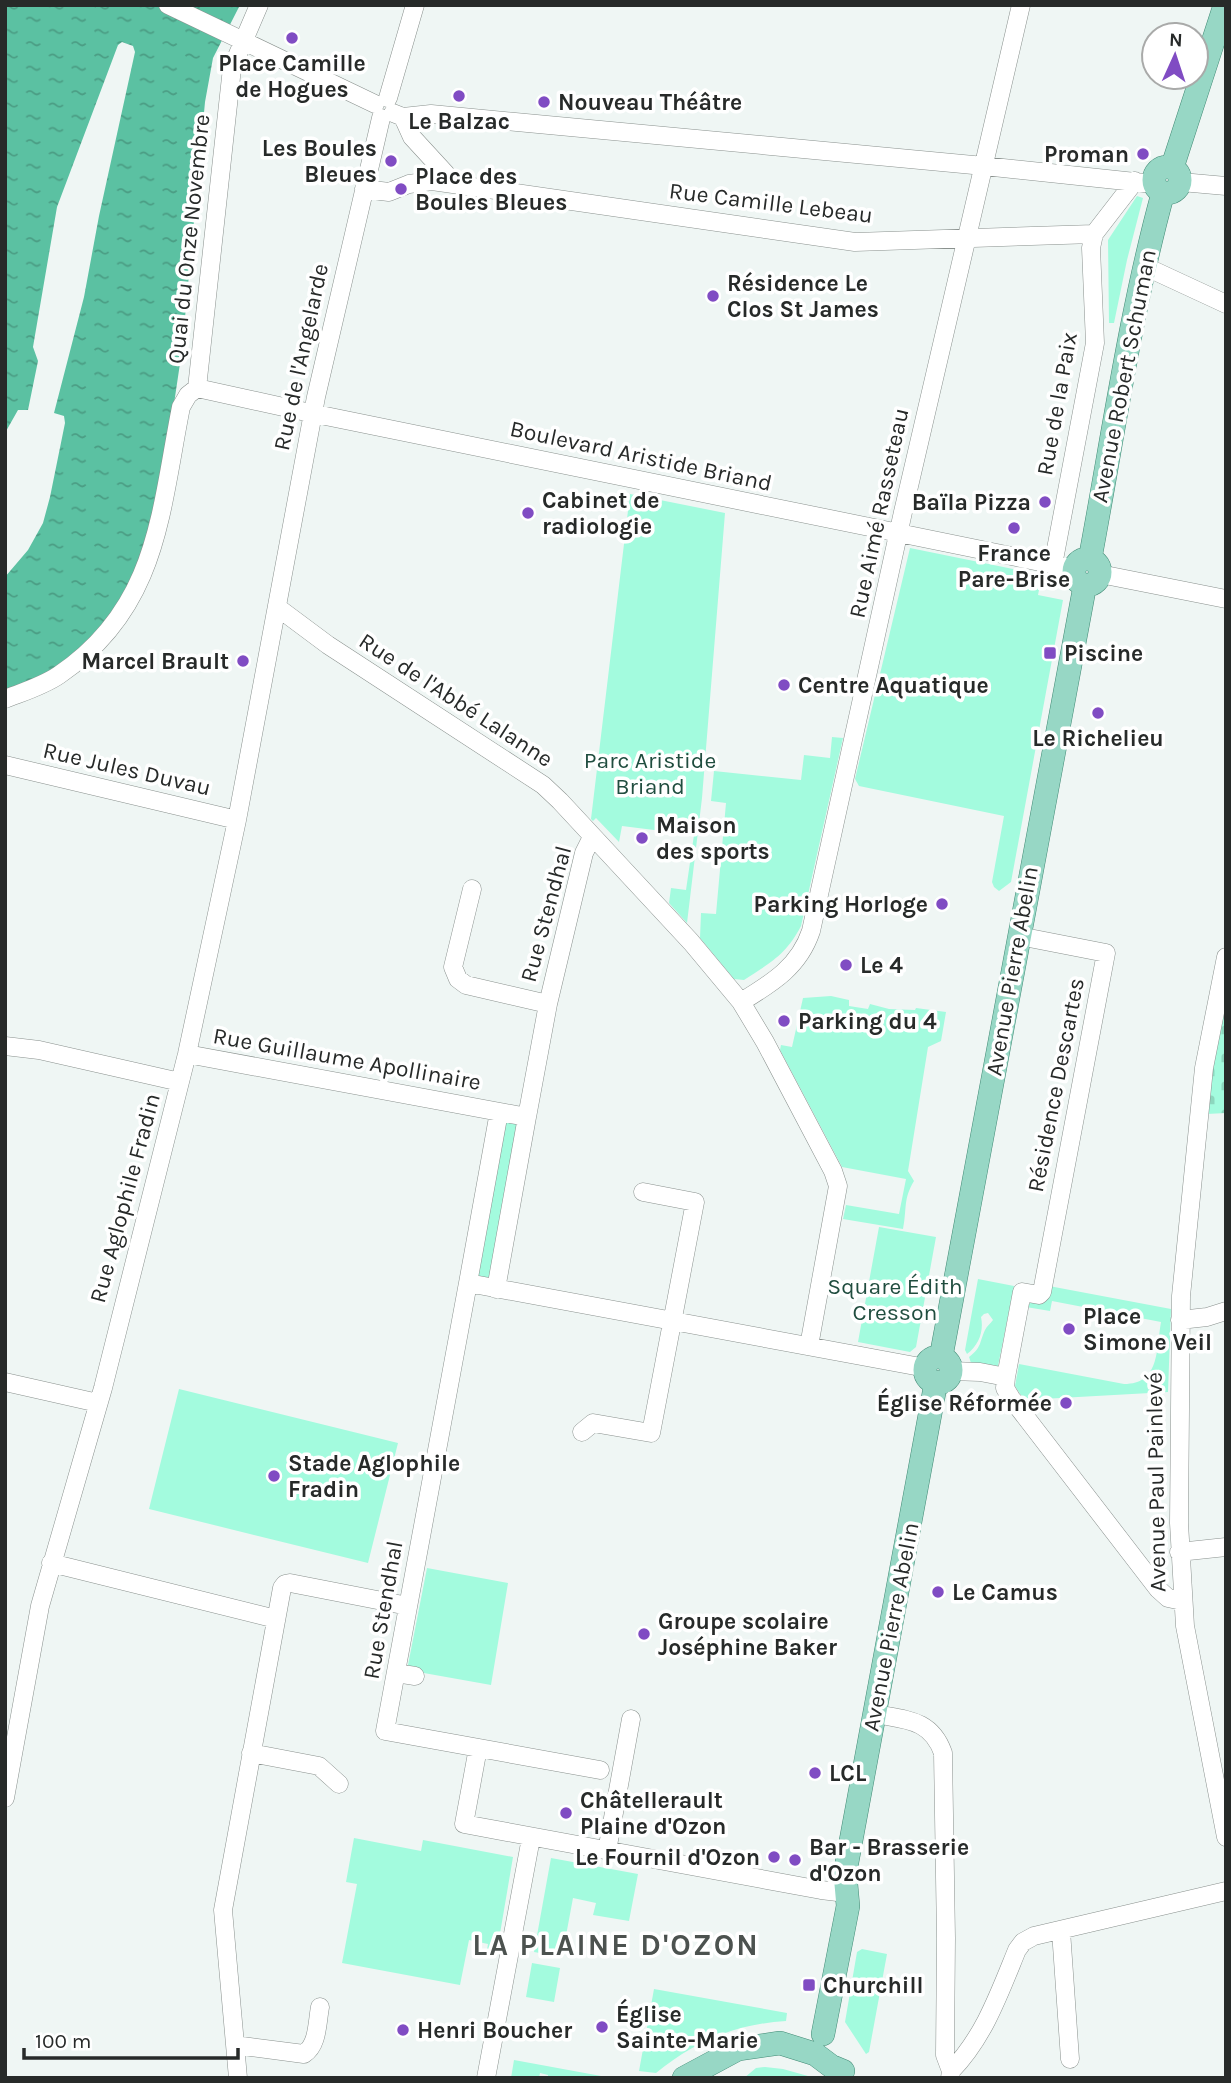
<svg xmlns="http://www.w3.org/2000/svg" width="1231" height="2083" font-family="Karla,sans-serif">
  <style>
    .green { fill: #a3fbde }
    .cemetery { fill: url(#cemetery-stones) }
    .water { fill: url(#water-ripples) }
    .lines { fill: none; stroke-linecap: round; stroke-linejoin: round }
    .minor-casing { stroke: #8a918e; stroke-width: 19 }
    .major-casing { stroke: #428a75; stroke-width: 24 }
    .minor { stroke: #fff; stroke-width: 18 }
    .major { stroke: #97d7c5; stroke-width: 23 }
    .poi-dot { fill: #804cc3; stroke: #fff; stroke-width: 2.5 }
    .labels { text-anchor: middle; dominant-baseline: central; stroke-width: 7; stroke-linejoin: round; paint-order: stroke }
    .poi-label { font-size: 23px; font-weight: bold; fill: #272a29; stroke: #fff; text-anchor: start }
    .street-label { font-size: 23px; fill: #272a29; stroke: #fff }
    .park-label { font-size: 23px; fill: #204d3f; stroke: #fff }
    .district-label { font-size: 30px; font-weight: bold; letter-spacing: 2px; fill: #4c524f; stroke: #fff }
  </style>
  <defs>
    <pattern id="cemetery-stones" width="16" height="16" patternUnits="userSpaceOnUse" patternTransform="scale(1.75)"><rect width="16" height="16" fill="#a3fbde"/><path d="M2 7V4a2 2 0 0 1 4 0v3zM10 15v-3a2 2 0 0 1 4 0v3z" fill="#8cd7be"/></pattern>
    <pattern id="water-ripples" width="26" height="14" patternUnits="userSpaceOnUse" patternTransform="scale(1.75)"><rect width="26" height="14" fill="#5bc1a2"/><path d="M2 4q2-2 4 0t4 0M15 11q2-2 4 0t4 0" fill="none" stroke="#4b9d84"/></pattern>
  </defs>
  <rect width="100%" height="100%" fill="#eff6f4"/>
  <path class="green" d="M1137 196 1143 198 1127 260 1114 323H1109L1108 240Z
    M630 494 725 513 702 798 687 923 669 903 671 888 686 890 694 835 622 826 619 842 596 818 593 821 591 819Z
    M910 548 1042 575 1038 595 1063 600 1011 882 999 891 994 887 992 882 1004 816 859 786 855 779Z
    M832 737 843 738 801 926C786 955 770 963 744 980L734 979 700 938 701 913 716 914 726 803 711 801 714 771 801 780 804 755 830 758Z
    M831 996 849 1000V1006L868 1009 870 1004 889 1009 915 1010 916 1008 946 1012 941 1041 928 1047 908 1171 914 1181C903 1199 907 1209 903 1229L843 1219 846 1205 899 1214 906 1179 842 1167 780 1050 781 1045 792 1047 803 998Z
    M503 1121 519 1123 492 1279H477Z
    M879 1227 936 1237 916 1347 910 1352 858 1342Z
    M978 1279 1014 1286 998 1366 971 1363 969 1357C982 1347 979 1343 985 1330 987 1326 990 1324 993 1320L988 1313 984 1314 981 1317C984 1331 979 1345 967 1354L965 1350Z
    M1049 1286 1171 1309 1168 1392 1024 1400 1015 1386 1019 1364 1124 1384C1160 1384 1156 1350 1161 1322L1052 1301 1050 1311 1026 1307Z
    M179 1389 398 1443 368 1563 149 1509Z
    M427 1568 508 1583 491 1685 407 1670Z
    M354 1838 421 1851 423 1840 513 1857 496 1957 486 1956 488 1944 469 1940 460 1985 342 1963 357 1884 346 1882Z
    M551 1858 638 1874 629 1921 593 1915 596 1903 573 1898 562 1957 534 1952Z
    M862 1949 887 1954 869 2052 866 2054 845 2022 857 1952Z
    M532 1963 560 1968 554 2002 526 1997Z
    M654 1989 787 2013 786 2021C736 2024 695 2041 656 2073L639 2071Z
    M514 2060 612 2078H548V2075L540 2073 539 2078H511Z
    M765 2067 783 2069 815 2078H744L756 2068Z"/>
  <path class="cemetery" d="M1226 993V1113L1207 1114 1209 1076Z"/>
  <path class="water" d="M5 5H240L213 58 205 102 182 350 168 444 144 557 127 593 90 641 55 671 5 693V577L28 550 43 523 50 497 65 423 64 416 54 413 84 297 99 216 135 52 133 46 122 42 118 45 57 207 33 347 38 361 28 410H18L5 433Z"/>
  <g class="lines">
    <defs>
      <path id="minor" d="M168 5 375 104
        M388 98 415 5
        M393 113 403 117 431 114 984 166 1154 184
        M403 117 412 137 446 174 445 182
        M1181 182 1226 186
        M364 189 389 192 409 184 432 181 855 242 1094 234
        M1144 266 1226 304
        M197 388 306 412 1075 569
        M1053 565 1095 343 1091 248 1094 234 1135 181
        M1100 574 1226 599
        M277 607 328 645 543 785 560 801 691 942 741 1002 765 1042 833 1171 838 1186 809 1346
        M5 699C23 692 43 686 59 675 158 608 160 513 181 407L188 395 197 388 232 68 259 5
        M5 765 237 820
        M472 889 453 967 458 979 466 985 548 1004
        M1226 957 1204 1068 1181 1296 1179 1523 1185 1626 1226 1837
        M741 1002C772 983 799 967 811 931L903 512 1021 5
        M5 1046 39 1050 180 1082
        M187 1054 527 1117 548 1004 584 853 592 837
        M468 1283 499 1112
        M496 1289 527 1117
        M1180 1320 1207 1317 1226 1311
        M951 1371 980 1372 1006 1377 1005 1388 1011 1398 1158 1589 1168 1598 1182 1601
        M1006 1377 1022 1292 1039 1295 1042 1292 1106 953 1019 936
        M5 1382 98 1403
        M582 1432 593 1423 651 1433 695 1202 643 1192
        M1179 1552 1226 1547
        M51 1563 276 1619
        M396 1673 415 1676
        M875 1714C906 1720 931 1719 943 1753L946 1938 945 2055 951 2071 950 2078
        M478 1748 464 1824 821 1890 846 1893
        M251 1753 319 1766 339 1784
        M600 1770 385 1731 468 1283 926 1368
        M5 1798 40 1606 103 1388 187 1054 237 820 316 397 381 118
        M607 1851 631 1719
        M1061 1931 1070 2059
        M235 2045 304 2054C318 2045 317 2023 320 2007
        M951 2071C984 2037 999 1994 1017 1950L1023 1942 1034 1936 1226 1891
        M238 2078 223 1910 282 1588 285 1584 290 1583 408 1606
        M486 2078 531 1838"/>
      <path id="major" d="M1154 180a13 13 0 1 1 26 0a13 13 0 1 1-26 0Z
        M1172 168 1225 5
        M1090 559C1113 437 1130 313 1163 193
        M1074 572a13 13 0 1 1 26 0a13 13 0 1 1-26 0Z
        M941 1357 1085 585
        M925 1370a13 13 0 1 1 26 0a13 13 0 1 1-26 0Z
        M823 2034 848 1906 845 1873 936 1382
        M684 2078 738 2049 780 2043 815 2054 831 2066 843 2071"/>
    </defs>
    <use href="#minor" class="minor-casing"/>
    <use href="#major" class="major-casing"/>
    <use href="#minor" class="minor"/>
    <use href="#major" class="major"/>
  </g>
  <g class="poi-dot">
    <circle cx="292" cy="38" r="7"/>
    <circle cx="459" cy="96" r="7"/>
    <circle cx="544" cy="102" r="7"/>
    <circle cx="1143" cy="154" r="7"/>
    <circle cx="391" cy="161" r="7"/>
    <circle cx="401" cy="189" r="7"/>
    <circle cx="713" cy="296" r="7"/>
    <circle cx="1045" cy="502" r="7"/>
    <circle cx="528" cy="513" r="7"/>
    <circle cx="1014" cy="528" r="7"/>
    <rect x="1043" y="646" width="14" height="14" rx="3.5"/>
    <circle cx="243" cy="661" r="7"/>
    <circle cx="784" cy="685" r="7"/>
    <circle cx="1098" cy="713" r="7"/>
    <circle cx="642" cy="838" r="7"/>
    <circle cx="942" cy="904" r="7"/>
    <circle cx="846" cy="965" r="7"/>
    <circle cx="784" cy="1021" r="7"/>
    <circle cx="1069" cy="1329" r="7"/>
    <circle cx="1066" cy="1403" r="7"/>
    <circle cx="274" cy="1476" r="7"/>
    <circle cx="938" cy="1592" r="7"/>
    <circle cx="644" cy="1634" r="7"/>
    <circle cx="815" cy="1773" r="7"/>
    <circle cx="566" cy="1813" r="7"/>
    <circle cx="774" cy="1857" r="7"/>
    <circle cx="795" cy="1860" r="7"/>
    <rect x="802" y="1978" width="14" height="14" rx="3.5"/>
    <circle cx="602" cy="2027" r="7"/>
    <circle cx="403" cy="2030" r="7"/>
  </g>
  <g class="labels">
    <g class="poi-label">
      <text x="292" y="63" text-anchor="middle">Place Camille<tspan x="292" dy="26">de Hogues</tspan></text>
      <text x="558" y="102">Nouveau Théâtre</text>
      <text x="459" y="121" text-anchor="middle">Le Balzac</text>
      <text x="377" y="148" text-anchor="end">Les Boules<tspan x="377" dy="26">Bleues</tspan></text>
      <text x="1129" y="154" text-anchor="end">Proman</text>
      <text x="415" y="176">Place des<tspan x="415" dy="26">Boules Bleues</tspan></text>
      <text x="727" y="283">Résidence Le<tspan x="727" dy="26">Clos St James</tspan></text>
      <text x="542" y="500">Cabinet de<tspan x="542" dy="26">radiologie</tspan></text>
      <text x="1031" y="502" text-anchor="end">Baïla Pizza</text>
      <text x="1014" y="553" text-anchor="middle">France<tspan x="1014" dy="26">Pare-Brise</tspan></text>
      <text x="1064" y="653">Piscine</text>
      <text x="229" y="661" text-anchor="end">Marcel Brault</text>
      <text x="798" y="685">Centre Aquatique</text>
      <text x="1098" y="738" text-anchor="middle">Le Richelieu</text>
      <text x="656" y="825">Maison<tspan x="656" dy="26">des sports</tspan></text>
      <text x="928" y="904" text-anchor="end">Parking Horloge</text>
      <text x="860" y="965">Le 4</text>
      <text x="798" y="1021">Parking du 4</text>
      <text x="1083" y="1316">Place<tspan x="1083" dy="26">Simone Veil</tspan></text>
      <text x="1052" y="1403" text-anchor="end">Église Réformée</text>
      <text x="288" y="1463">Stade Aglophile<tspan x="288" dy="26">Fradin</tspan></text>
      <text x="952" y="1592">Le Camus</text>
      <text x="658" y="1621">Groupe scolaire<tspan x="658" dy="26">Joséphine Baker</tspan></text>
      <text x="829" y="1773">LCL</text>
      <text x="580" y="1800">Châtellerault<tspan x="580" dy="26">Plaine d'Ozon</tspan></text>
      <text x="809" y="1847">Bar - Brasserie<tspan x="809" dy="26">d'Ozon</tspan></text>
      <text x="760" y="1857" text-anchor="end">Le Fournil d'Ozon</text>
      <text x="823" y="1985">Churchill</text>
      <text x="616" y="2014">Église<tspan x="616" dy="26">Sainte-Marie</tspan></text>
      <text x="417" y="2030">Henri Boucher</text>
    </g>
    <g class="street-label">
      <text transform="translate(771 203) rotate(7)">Rue Camille Lebeau</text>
      <text transform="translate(189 239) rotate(-84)">Quai du Onze Novembre</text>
      <text transform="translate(301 357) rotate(-78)">Rue de l'Angelarde</text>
      <text transform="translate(1124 376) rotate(-79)">Avenue Robert Schuman</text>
      <text transform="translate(1057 404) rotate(-80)">Rue de la Paix</text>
      <text transform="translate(641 456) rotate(12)">Boulevard Aristide Briand</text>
      <text transform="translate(879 513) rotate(-78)">Rue Aimé Rasseteau</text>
      <text transform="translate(456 700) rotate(33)">Rue de l'Abbé Lalanne</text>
      <text transform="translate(127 769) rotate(13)">Rue Jules Duvau</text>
      <text transform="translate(546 914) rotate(-75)">Rue Stendhal</text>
      <text transform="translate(1012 971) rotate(-80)">Avenue Pierre Abelin</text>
      <text transform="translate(347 1059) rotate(10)">Rue Guillaume Apollinaire</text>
      <text transform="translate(1056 1085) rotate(-79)">Résidence Descartes</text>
      <text transform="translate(125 1198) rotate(-75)">Rue Aglophile Fradin</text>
      <text transform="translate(1156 1482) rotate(-91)">Avenue Paul Painlevé</text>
      <text transform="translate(383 1610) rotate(-80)">Rue Stendhal</text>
      <text transform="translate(891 1627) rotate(-79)">Avenue Pierre Abelin</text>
    </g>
    <g class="park-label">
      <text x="650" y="760">Parc Aristide<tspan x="650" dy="26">Briand</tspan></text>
      <text x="895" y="1286">Square Édith<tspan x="895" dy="26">Cresson</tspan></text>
    </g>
    <g class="district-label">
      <text x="616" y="1945">LA PLAINE D'OZON</text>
    </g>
  </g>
  <rect width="1231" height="2083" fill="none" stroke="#272a29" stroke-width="14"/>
  <g transform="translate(1175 56) rotate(3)"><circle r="33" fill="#ffffff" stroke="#a9aaa9" stroke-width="2"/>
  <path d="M0-5L12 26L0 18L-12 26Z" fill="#804cc3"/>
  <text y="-10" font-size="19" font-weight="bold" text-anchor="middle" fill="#272a29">N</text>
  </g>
  <path d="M24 2048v10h214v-10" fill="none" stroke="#272a29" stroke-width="3.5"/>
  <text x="35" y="2048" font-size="21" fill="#272a29" stroke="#ffffff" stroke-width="5" paint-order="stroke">100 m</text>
</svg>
